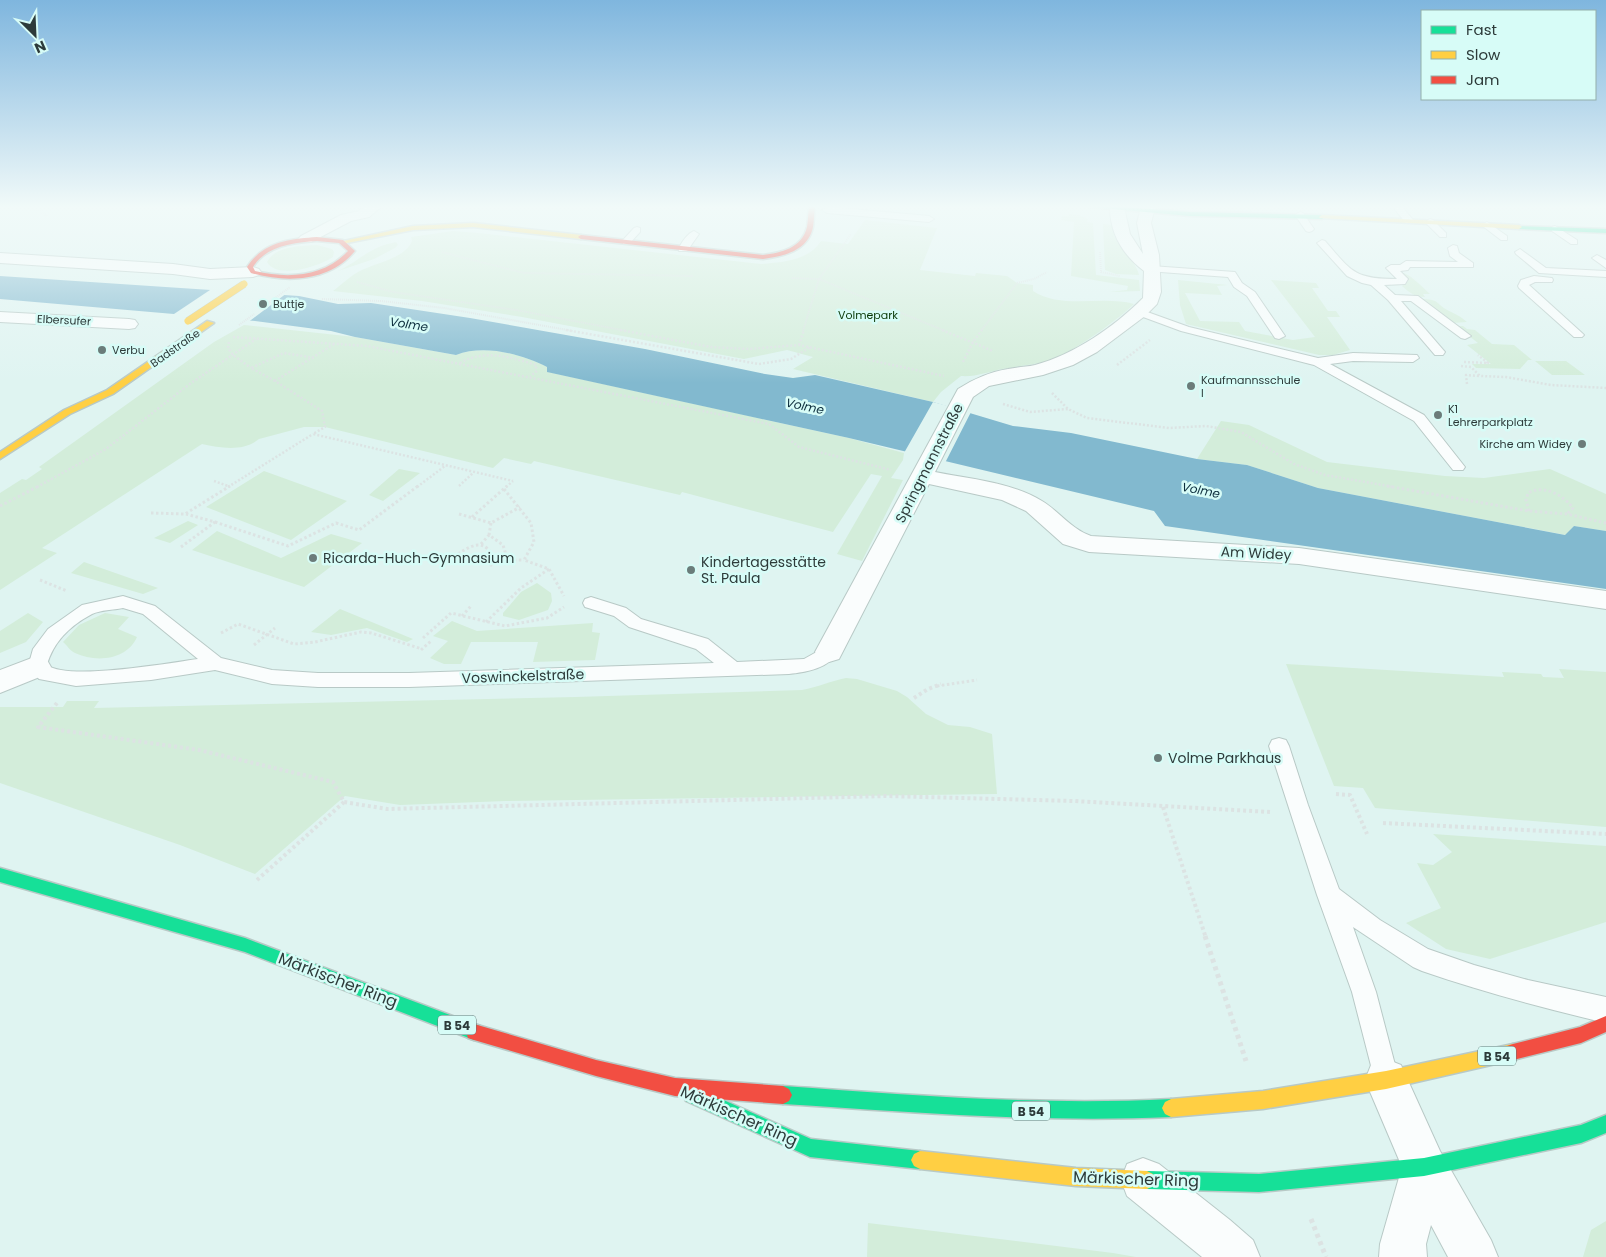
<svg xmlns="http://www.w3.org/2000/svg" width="1606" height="1257" font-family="Poppins,sans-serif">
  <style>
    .green { fill: #d3edda }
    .water { fill: #82b9cf }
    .pier { fill: #dff4f1 }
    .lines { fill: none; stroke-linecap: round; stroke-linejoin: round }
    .lane-casing { stroke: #b8c9c6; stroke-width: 2 }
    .street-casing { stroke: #b8c9c6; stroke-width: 2 }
    .fast-casing { stroke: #b8c9c6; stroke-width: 3 }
    .slow-casing { stroke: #b8c9c6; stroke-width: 3 }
    .jam-casing { stroke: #b8c9c6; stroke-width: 3 }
    .path-far4 { stroke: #dce3e3; stroke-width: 2; stroke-dasharray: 1 1; stroke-linecap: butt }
    .path-far3 { stroke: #dce3e3; stroke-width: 2.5; stroke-dasharray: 2 2; stroke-linecap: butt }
    .path-far2 { stroke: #dce3e3; stroke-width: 3; stroke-dasharray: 2.5 2.5; stroke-linecap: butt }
    .path-far1 { stroke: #dce3e3; stroke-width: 4; stroke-dasharray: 3 3; stroke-linecap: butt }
    .path { stroke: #dce3e3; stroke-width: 5; stroke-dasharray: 4 4; stroke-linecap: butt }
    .lane { fill: #fafdfd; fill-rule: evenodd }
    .street { fill: #fafdfd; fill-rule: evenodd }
    .fast { fill: #16e098; fill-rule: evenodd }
    .slow { fill: #ffcf43; fill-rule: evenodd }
    .jam { fill: #f24e42; fill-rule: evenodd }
    .slow-bridge-casing { stroke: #b8c9c6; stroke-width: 8; stroke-linecap: butt }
    .path-bridge { stroke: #dce3e3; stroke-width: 2; stroke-dasharray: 1 1; stroke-linecap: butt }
    .slow-bridge { stroke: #ffcf43; stroke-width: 7 }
    .poi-dot { fill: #6b7c7a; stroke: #d7fcf7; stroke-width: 2 }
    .labels { text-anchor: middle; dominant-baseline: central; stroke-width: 5; stroke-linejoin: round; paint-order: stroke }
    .far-poi-label { font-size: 11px; fill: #2d3b3a; stroke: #d7fcf7; text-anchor: start }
    .far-park-label { font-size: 11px; fill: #093907; stroke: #d7fcf7 }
    .far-street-label { font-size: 11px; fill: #2d3b3a; stroke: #d7fcf7 }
    .far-water-label { font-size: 12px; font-style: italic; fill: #0d2e3d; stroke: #d7fcf7 }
    .shield { fill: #d7fcf7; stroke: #607573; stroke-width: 1 }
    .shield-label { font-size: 12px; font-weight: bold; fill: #2d3b3a }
    .street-label { font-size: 14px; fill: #2d3b3a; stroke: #d7fcf7 }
    .poi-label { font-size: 14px; fill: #2d3b3a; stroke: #d7fcf7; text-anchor: start }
    .near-street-label { font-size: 16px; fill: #2d3b3a; stroke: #d7fcf7 }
  </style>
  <rect width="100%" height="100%" fill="#dff4f1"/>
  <path class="green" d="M1069 214 1079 215 1088 219 1087 222 1093 223 1096 275 1139 280 1140 291 1109 292 1127 290 1128 286 1071 276 1074 222 1061 220 1062 216H1069Z
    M865 220 937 228 920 270 975 276 976 273 1007 276 1017 283 1033 285V291C1062 310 1102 295 1134 304 1118 320 1069 355 1048 361 1033 365 1017 366 1002 369 988 372 976 377 961 376L941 392 933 402 793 369 813 357 787 350 744 359 522 317 422 301 333 291C341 285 349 277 358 272 374 263 405 259 412 241L411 237 453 231 478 233 761 264C783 262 808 261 821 241L848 244Z
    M1103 224 1113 225C1111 245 1135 257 1139 275L1116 274 1105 270Z
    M396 242 398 245 395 248 374 259 338 271C361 260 369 247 396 242Z
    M317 245 332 249 334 252 333 257C320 266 277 280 267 262 275 246 301 246 317 245Z
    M1399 272C1409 272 1422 287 1430 294H1423L1425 297C1415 297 1410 293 1402 286L1408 281Z
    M1178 280 1228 285 1217 286 1222 295 1185 293 1200 321 1239 322 1245 331 1293 340 1315 337 1271 280 1316 283 1319 288H1312L1328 311H1336L1340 317H1327L1350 350 1333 355H1319L1186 324 1180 305Z
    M1419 299C1441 299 1434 303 1449 311 1457 315 1459 315 1467 322L1452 323Z
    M244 325 355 337 456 355C484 344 521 354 547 367L548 372 849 438 904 453 903 460 891 478 903 480 862 561 837 554 882 476 871 474 833 532 682 492 680 495 534 461 531 464 504 458 493 468 325 427H304L259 439C243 452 221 448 202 444L42 548 57 553 0 590V493L22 479 26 480 42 469 39 467 214 342Z
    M1456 326H1463L1467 329 1475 330 1492 344 1514 345 1532 360H1528L1520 369 1476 368 1472 364H1491L1467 345 1478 343Z
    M1535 361H1566L1585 375H1552Z
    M1221 421 1249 425 1327 462 1445 476 1484 478 1550 469 1606 494V531L1574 526 1566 535 1318 488 1247 465 1197 459Z
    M399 469 420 473 383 501 369 495Z
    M264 471 347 501 291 540 206 507Z
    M188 521 198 525 170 543 154 538Z
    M217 531 281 558 331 534 362 543 304 587 192 550Z
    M84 562 158 588 143 594 71 573Z
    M537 583 551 593 552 601 548 610 519 620 503 616V613L521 592Z
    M340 609 413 639 407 642 367 628 331 635 311 632Z
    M28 613 43 622 26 642 0 653V631Z
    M105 613 129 617 118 629 137 637C127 660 96 663 75 653 70 651 67 645 63 642L79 625Z
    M452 621 477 631 593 623 592 632 600 633 595 660 533 662 538 642H471L461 664H444L430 658 448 641 433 636Z
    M1286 664 1504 677 1502 672 1541 674 1543 677 1564 678 1559 669 1606 672V827L1375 808 1363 788 1334 786Z
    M846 678 857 679 897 691 907 697 926 714 948 725 970 727 992 734 997 794 506 801 400 805 345 796 255 874 180 845 0 783V707H63L67 701H99L94 708 575 697 802 690C818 687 831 681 846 678Z
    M1433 834 1606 846V922L1490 959 1446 949 1406 923 1441 908 1417 863 1433 865 1452 852Z
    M1606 1221V1257H1583L1591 1230Z
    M868 1223 1113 1253 1136 1257H867Z"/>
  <path class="water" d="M0 276 299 296 338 304 371 303 470 318 645 349 765 374 793 378 815 375 933 402 1013 426 1071 433 1197 459 1247 465 1318 488 1565 535 1574 526 1606 531V589L1165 526 1154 511 849 438 547 372V367C521 354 484 344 456 355L355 337 331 331 255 321 0 299Z"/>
  <path class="pier" d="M213 288 287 293 247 323 171 316Z
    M933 402 971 412 945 463 904 453Z"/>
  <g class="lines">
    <defs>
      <path id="lane" d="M829 207 929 216 934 219 929 222 827 213 822 210Z
        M1393 207H1402L1414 221 1412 223H1406Z
        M1300 212 1303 213 1314 229 1312 231 1309 232 1306 231 1295 215Z
        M1430 219 1433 220 1446 233V237H1440L1425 222Z
        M1487 222 1507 236V240H1501L1484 227 1482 225Z
        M1555 226 1577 240V244H1571L1552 231V227Z
        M637 227 640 228V232L629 244H623V240L634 228Z
        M694 231 699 234 687 251H679C678 246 688 233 694 231Z
        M1322 240 1325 241C1352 272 1354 279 1397 279L1386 268 1391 265H1400L1406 261 1458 262 1450 256 1448 248 1453 245 1457 246 1459 253 1473 263V267H1410L1408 270 1400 271 1408 279 1405 284 1384 285 1395 295 1418 296 1471 336 1465 339 1461 338 1411 301H1401L1445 352 1443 355H1435L1388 300 1371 285 1362 283 1347 276 1317 243Z
        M1520 249 1546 268 1606 271V277L1539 273 1516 254 1515 252Z
        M1597 255 1606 260V268L1592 258Z
        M1151 266 1235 272 1242 283 1255 292 1285 336 1279 339 1275 338 1247 296 1234 287 1228 277 1147 271 1146 269Z
        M1534 276 1552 278 1553 280 1552 282H1535L1529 285 1582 333 1584 335 1582 337H1574L1519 288 1518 286 1521 280Z
        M1139 309 1189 327 1318 358 1353 353 1417 355 1419 358 1413 362 1353 361 1330 364 1424 415 1465 467 1463 470H1453L1414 421 1314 365 1181 331 1135 314 1133 312Z
        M123 596 155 606 221 658 272 670 318 673H409L714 663 696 649 629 627 614 616 585 607 583 603 585 599 591 597 626 608 641 619 708 639 737 662 804 659 829 645 835 647 838 652C829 668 807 672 789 674L409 687H318L272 684 215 670 151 680 76 686 39 679 28 667 33 649 48 629 82 605ZM123 608 143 614 198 659C169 663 68 681 47 665 53 642 71 625 92 614 101 610 113 610 123 608Z
        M1279 738 1286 740 1289 746 1308 805 1339 889 1380 920 1428 949 1474 965 1528 980 1606 997V1023C1543 1008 1483 992 1422 971L1413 967 1353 927 1376 992 1399 1080 1395 1089 1386 1093 1377 1089 1352 992 1317 895 1269 746 1272 740Z"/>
      <path id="street" d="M364 207H381L369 217 351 221 311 242H301L298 239 301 236 341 215 359 211Z
        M1110 207H1124L1130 234 1143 254 1137 223 1141 207H1155L1151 223 1159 255 1161 292 1157 304 1145 316 1097 352 1073 365 1043 375 989 386 973 397 935 472C970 479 1011 482 1042 501 1060 512 1071 529 1091 536L1299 548 1606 591V609L1299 564 1089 552 1063 544 1026 511 1002 500 929 484 839 659 829 662 819 659 815 652 958 389C974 379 989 372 1008 369 1017 367 1026 367 1035 365 1075 354 1114 327 1143 298L1144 271C1123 255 1110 234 1110 207Z
        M0 253 173 264 210 269 253 267 259 269 261 272 259 275 253 277 210 279 173 274 0 263Z
        M0 312 129 319 135 320 138 324 135 328 129 329 0 322Z
        M37 656 47 660 51 667 47 674 0 693V670Z
        M1386 1059 1401 1065 1440 1151 1491 1240 1498 1257H1448L1431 1225 1426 1244 1427 1257H1379L1380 1244 1402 1167 1365 1080 1371 1065Z
        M1143 1158 1159 1164 1230 1220 1253 1240 1260 1257H1202L1127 1196 1121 1180 1127 1164Z"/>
      <path id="fast" d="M1090 207H1123L1190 212 1322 215 1325 217 1322 219 1190 216Z
        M1517 226 1606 229V233L1519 229 1516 227Z
        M0 868 245 938 474 1024 480 1026 482 1032 480 1038 474 1040 245 952 0 882Z
        M692 1086 811 1139 920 1151 926 1154 929 1160 926 1166 920 1169 810 1157 686 1101 683 1095 686 1089Z
        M783 1086C912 1095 1041 1106 1171 1099L1177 1102 1180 1108 1177 1114 1171 1117C1041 1123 912 1112 783 1104L777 1101 774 1095 777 1089Z
        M1606 1115V1133L1581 1143 1424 1176 1259 1192 1147 1189 1141 1186 1138 1180 1141 1174 1147 1171 1259 1174 1424 1158 1581 1125Z"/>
      <path id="slow" d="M1322 215 1519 225 1522 227 1519 229 1320 218 1319 217Z
        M473 223 581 235 584 237 581 239 473 227 413 230 342 244 339 242 413 226Z
        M207 321 214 323 113 394 70 414 0 459V452L64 410 107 390Z
        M1513 1044 1519 1046 1521 1052 1519 1058 1513 1060 1386 1089 1263 1109 1171 1117 1165 1114 1162 1108 1165 1102 1171 1099 1263 1091 1386 1071Z
        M920 1151 1076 1168 1147 1171 1153 1174 1156 1180 1153 1186 1147 1189 1076 1186 920 1169 914 1166 911 1160 914 1154Z"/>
      <path id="jam" d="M809 207H815C814 214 814 221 813 227 808 251 784 256 763 259L581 239 578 237 581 235 763 255C781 253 802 248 807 227 808 221 808 214 809 207Z
        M317 237 343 240 355 251C329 282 287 283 251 273L247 267C263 242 289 239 317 237ZM317 241 339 243 348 251C324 277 288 279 255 271L253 267C267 245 293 243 317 241Z
        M1606 1016V1032L1581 1043 1513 1060 1507 1058 1505 1052 1507 1046 1513 1044 1580 1027Z
        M474 1024 596 1060 675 1078 783 1086 789 1089 792 1095 789 1101 783 1104 675 1096 596 1076 474 1040 468 1038 466 1032 468 1026Z"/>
    </defs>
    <use href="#lane" class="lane-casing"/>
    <use href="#street" class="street-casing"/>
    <use href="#fast" class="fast-casing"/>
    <use href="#slow" class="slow-casing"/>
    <use href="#jam" class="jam-casing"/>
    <path class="path-far4" d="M33 207 47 216
      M442 252 524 273 693 276
      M1100 252 1101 272 1120 276
      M792 278 819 279 945 331
      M357 282 393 292 516 310 627 331
      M322 299 381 301 444 308 573 331
      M803 331 819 279 851 234
      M981 331 1017 283 1034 279 1047 272"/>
    <path class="path-far3" d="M566 330 759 364 791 359 810 347
      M620 330 711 347 749 349 799 345 944 376
      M942 330 993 351
      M233 337 367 346 769 424 799 447 891 470
      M229 342 228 348 233 355 251 368
      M334 344 275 381 322 411 325 427 313 434 513 481
      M799 345 804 330
      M963 362 973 342 982 330
      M1464 362 1488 363 1478 355
      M460 363C484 349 511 357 536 365V372L530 376
      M1117 365 1150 340
      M1461 366 1471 367 1480 376 1506 377 1551 385 1606 388
      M275 381 251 368 284 353 315 358
      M1467 384 1466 375 1479 376
      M1052 393 1068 409 1087 418 1169 428 1206 426 1241 432 1294 464 1325 475 1394 487
      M1003 404 1030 412 1068 409
      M214 481 228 486
      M459 486 473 473
      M37 487 106 449 191 383 256 339
      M228 487 313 434
      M417 487 445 466
      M506 487 513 481"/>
    <path class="path-far2" d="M1387 486 1529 511 1567 514 1606 523
      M504 489 531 523 534 542 524 560 549 569 564 596
      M0 506 39 486
      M1529 511 1526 500 1528 493C1544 484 1563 495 1573 508L1567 514
      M151 513 185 514 230 486
      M459 514 491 523 520 507
      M472 517 507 486
      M215 522 288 546 336 523 359 530 418 486
      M491 523 489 535 503 545 508 561
      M481 544 489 535
      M181 547 215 522 186 514
      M458 554C475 543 485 539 495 560H524
      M490 566 495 560
      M40 580 67 591
      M462 616 471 606
      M486 622 521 588 549 569
      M221 633 238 624 294 644 315 642 361 632 371 633 422 649
      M423 638 451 613 505 626 547 618 564 607
      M254 645 275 628
      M421 650 431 641
      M937 686 977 680"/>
    <path class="path-far1" d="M914 698 928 689 941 684
      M57 703 38 727 199 750 333 782 344 802 387 809 886 796 1074 801 1270 812
      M1336 794 1350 795 1367 834
      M1163 807 1206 938
      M1383 823 1606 834
      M257 880 344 802"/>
    <path class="path" d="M1205 936 1246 1061
      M1311 1219 1326 1257"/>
    <use href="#lane" class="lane"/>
    <use href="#street" class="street"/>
    <use href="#fast" class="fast"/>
    <use href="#slow" class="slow"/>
    <use href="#jam" class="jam"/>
    <defs>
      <path id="slow-bridge" d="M188 321 244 284"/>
    </defs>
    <use href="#slow-bridge" class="slow-bridge-casing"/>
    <path class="path-bridge" d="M263 307 290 287
      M239 325 254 314"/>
    <use href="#slow-bridge" class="slow-bridge"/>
  </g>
  <linearGradient id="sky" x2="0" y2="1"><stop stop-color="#7fb6de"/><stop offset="0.54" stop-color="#f1faf9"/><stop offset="1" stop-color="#f1faf9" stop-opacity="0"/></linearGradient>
  <rect width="1606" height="383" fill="url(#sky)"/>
  <g class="poi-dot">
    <circle cx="263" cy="304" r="5"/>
    <circle cx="102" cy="350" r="5"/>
    <circle cx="1191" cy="386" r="5"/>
    <circle cx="1438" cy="415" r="5"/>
    <circle cx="1582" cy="444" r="5"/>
    <circle cx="313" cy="558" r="5"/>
    <circle cx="691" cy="570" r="5"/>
    <circle cx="1158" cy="758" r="5"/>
  </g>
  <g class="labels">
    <g class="far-poi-label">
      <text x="273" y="304">Buttje</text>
      <text x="112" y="350">Verbu</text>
      <text x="1201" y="380">Kaufmannsschule<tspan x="1201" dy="13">I</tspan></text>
      <text x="1448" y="409">K1<tspan x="1448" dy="13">Lehrerparkplatz</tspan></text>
      <text x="1572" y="444" text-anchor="end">Kirche am Widey</text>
    </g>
    <g class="far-park-label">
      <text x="868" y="315">Volmepark</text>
    </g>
    <g class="far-street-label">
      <text transform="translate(64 320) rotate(3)">Elbersufer</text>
      <text transform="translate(175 348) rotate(-35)">Badstraße</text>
    </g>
    <g class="far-water-label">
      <text transform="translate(409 324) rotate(9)">Volme</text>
      <text transform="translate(805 406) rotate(12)">Volme</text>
      <text transform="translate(1201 490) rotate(11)">Volme</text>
    </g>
    <g class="shield">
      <rect x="438" y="1015.5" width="38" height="19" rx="4"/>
      <rect x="1478" y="1046.5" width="38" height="19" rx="4"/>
      <rect x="1012" y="1101.5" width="38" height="19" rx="4"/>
    </g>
    <g class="shield-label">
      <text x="457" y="1025">B 54</text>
      <text x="1497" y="1056">B 54</text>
      <text x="1031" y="1111">B 54</text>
    </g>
    <g class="street-label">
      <text transform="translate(929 463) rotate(-63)">Springmannstraße</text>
      <text transform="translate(1256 553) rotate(3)">Am Widey</text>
      <text transform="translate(523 676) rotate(-2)">Voswinckelstraße</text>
    </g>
    <g class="poi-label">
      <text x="323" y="558">Ricarda-Huch-Gymnasium</text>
      <text x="701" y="562">Kindertagesstätte<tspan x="701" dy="16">St. Paula</tspan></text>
      <text x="1168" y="758">Volme Parkhaus</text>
    </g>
    <g class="near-street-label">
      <text transform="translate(338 980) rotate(21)">Märkischer Ring</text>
      <text transform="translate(739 1116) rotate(24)">Märkischer Ring</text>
      <text transform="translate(1136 1179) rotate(2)">Märkischer Ring</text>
    </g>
  </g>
  <rect x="1421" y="10" width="175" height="90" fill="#d7fcf7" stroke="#93afab"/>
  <rect x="1431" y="26" width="25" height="8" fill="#16e098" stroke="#93afab"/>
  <text x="1466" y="35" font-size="15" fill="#2d3b3a">Fast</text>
  <rect x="1431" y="51" width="25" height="8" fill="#ffcf43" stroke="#93afab"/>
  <text x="1466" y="60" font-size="15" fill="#2d3b3a">Slow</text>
  <rect x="1431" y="76" width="25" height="8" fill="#f24e42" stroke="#93afab"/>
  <text x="1466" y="85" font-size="15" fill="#2d3b3a">Jam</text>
  <g transform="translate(35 35) rotate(156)" stroke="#d7fcf7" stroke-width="4" paint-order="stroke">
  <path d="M0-4L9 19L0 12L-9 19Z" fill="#2d3b3a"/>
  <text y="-8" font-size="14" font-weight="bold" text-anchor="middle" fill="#2d3b3a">N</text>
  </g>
</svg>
